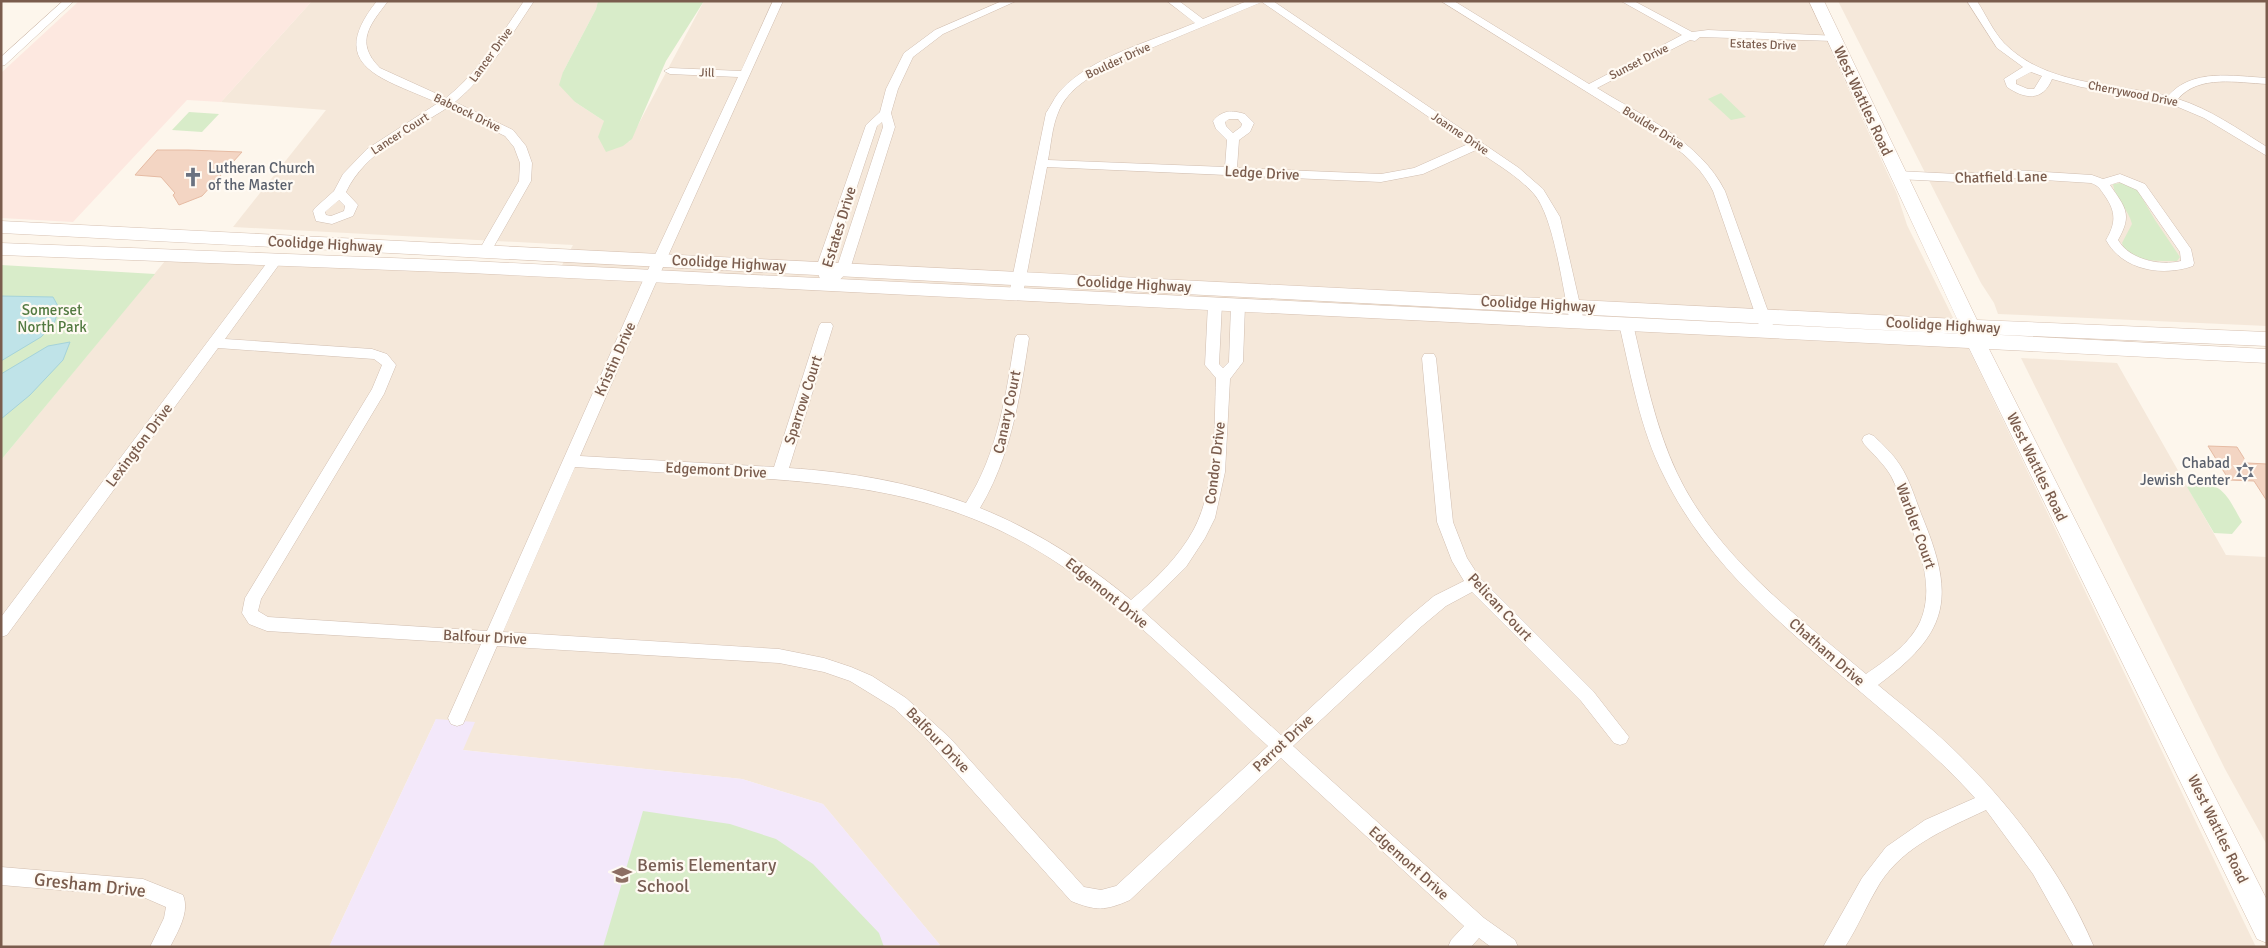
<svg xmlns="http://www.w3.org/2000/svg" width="2268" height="948" font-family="Signika,sans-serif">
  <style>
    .residential { fill: #f5e8da }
    .commercial { fill: #fde8e0 }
    .education { fill: #f3e8fa }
    .green { fill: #d8ecc9 }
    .water { fill: #bfe3e8; stroke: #a5d3da }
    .building { fill: #f3d5c3; stroke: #e6bba3 }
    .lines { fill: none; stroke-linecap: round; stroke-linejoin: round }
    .street-casing { stroke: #d1beb0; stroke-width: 1 }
    .secondary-casing { stroke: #d6c0b0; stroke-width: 1 }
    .street { fill: #fff; fill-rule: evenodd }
    .secondary { fill: #fff; fill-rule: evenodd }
    .labels { text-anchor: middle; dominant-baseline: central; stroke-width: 4.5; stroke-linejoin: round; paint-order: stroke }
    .far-street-label { font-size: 12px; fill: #7a5c4d; stroke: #fffaf3 }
    .street-label { font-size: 15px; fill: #7a5c4d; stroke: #fffaf3 }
    .worship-label { font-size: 15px; fill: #5b616d; stroke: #fffaf3; text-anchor: start }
    .park-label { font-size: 15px; fill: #537a41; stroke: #fffaf3 }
    .near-education-label { font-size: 18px; fill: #785e54; stroke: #fffaf3; text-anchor: start }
    .near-street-label { font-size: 18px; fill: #7a5c4d; stroke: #fffaf3 }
  </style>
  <rect width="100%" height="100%" fill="#fdf6ec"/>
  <path class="residential" d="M312 1H598L596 9 563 72 575 102 604 121 629 142 704 1H1808L1897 194 1907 225 1976 364 2256 947H938L940 945 823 804 742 779 463 750 436 719 329 947H1V460L165 261 556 276 573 245 233 227 326 110 221 102Z
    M1838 1H2267V326L1998 314 1994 303 1981 283Z
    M2021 358 2117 363 2226 555 2267 557V845L2225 769Z"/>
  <path class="commercial" d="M79 1H312L221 102 187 100 73 222 1 218V73Z"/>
  <path class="education" d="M436 719 475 722 463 750 742 779 823 804 940 945 329 947Z"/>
  <path class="green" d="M598 1H704L666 61 632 139 623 146 606 152 598 137 604 121 575 102 559 85 563 72 596 9Z
    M1721 93 1746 117 1731 120 1708 99Z
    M189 112 219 114 202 132 172 130Z
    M2121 183 2129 184 2137 189 2155 220 2180 257 2177 261C2160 261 2128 263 2122 243L2132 224C2129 210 2114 197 2113 184Z
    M1 265 155 274 1 460Z
    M2196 483C2225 483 2229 500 2242 522L2232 534 2214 533 2187 487Z
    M643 811 730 824 776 839 813 864 879 933 884 947H603Z"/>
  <path class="water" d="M1 296 53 297 59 308 54 324 41 337 1 361Z
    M70 342 63 360 30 395 1 419V374L48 346Z"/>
  <path class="building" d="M157 150H188L242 152 202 196 179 205 173 195 175 193 161 177 135 175Z
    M2208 446 2237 447 2247 463 2267 464V501L2254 481 2229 480Z"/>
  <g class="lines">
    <defs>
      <path id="street" d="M63 1H74L5 65 1 66V57Z
        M377 1H388C370 25 354 42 380 68L446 98C479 72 500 36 524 1H534C510 37 488 75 455 102L513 130 526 146 532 163 531 181 489 255 484 256 478 252 519 181 520 163 514 147 505 136 447 108C411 131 365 152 346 192L358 205 353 216 332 224 316 221 313 211 315 208 334 191 343 174 367 149 438 103C386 79 323 68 377 1ZM339 200 345 206 344 211 331 216 326 215 325 212Z
        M773 1H783L654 287 580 456 774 467 819 326 821 323H831L833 326 789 468C850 472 909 482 966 503 998 453 1006 395 1015 338L1017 335H1027L1029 338C1020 397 1011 456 980 508 1035 530 1085 562 1131 600 1155 580 1179 557 1194 529 1217 484 1214 427 1216 378L1205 365 1208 304 1215 299 1222 304 1219 364 1223 368 1229 362 1231 305 1233 302H1243L1245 305 1243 362 1230 379 1225 472 1215 518 1205 538 1186 567 1142 610 1281 735 1410 616 1434 596 1464 581 1452 561 1437 522 1422 358 1424 354H1434L1436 358 1453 522 1467 558 1480 578 1593 691 1629 737 1626 743 1620 745 1614 743 1581 701 1472 592 1446 606 1422 626 1293 746 1484 918 1515 940 1518 947H1491L1479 938 1471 947H1448L1451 940 1464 926 1281 758 1130 900C1105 911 1096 911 1071 901L923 735 894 708 850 681 824 672 779 663 497 646 463 724 457 726 451 724 448 718 481 644 267 631 249 624 242 613 245 598 372 389 382 365 374 359 218 348 7 635 1 637V617L272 256 277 255 283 259 225 339 372 349 387 354 396 365 384 394 261 599 258 611 268 617 487 631 640 287 738 77 670 74 664 71 670 68 741 71ZM575 467C623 470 671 473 720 476 847 483 953 492 1062 566 1137 617 1202 686 1268 746L1116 886 1101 890 1084 887 950 738 906 698 872 676 851 667 824 658 779 649 503 632Z
        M1002 1H1016L943 34 913 57 898 89 891 113 895 127 850 269 833 287H823L816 268 866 125 880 112 886 89 904 53 935 30ZM882 122 883 127 837 267 831 273 830 268 877 126Z
        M1167 1H1179L1203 19 1247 1H1273L1519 168 1543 189 1560 217 1584 322 1582 325H1572L1570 322C1563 290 1554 217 1534 194 1518 176 1495 163 1476 150L1423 174 1381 182 1047 167 1023 294 1016 299 1011 297 1009 294 1046 113C1051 106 1055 96 1061 90 1093 56 1152 41 1195 23ZM1262 2 1468 144 1414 168 1381 174 1237 168 1239 140 1250 132 1254 123 1245 114C1232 110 1222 110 1213 121L1216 129 1227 140 1225 167 1048 160C1051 145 1052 127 1058 113 1067 89 1091 76 1113 64ZM1229 119H1238L1242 124 1241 127 1233 133 1226 126 1225 122Z
        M1441 1H1454L1589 84 1682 35 1621 1H1634L1692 32 1708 30 1838 36 1839 38 1834 41 1700 37 1695 41 1690 40 1597 88C1642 116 1700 141 1725 191L1774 328 1772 331H1762L1760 328 1713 191C1703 171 1689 158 1672 145Z
        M1967 1H1977C1986 15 1993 31 2004 43 2046 86 2113 83 2168 96 2192 68 2233 76 2267 78V84C2238 83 2199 74 2178 99 2210 109 2238 129 2267 147V156L2204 118 2178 107 2147 98 2081 87 2052 79C2043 102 2024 99 2007 87L2004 79 2023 67 1997 48ZM2031 72 2042 76 2034 89H2028L2016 84V80Z
        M2014 170 2092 175 2103 179 2120 174 2145 184 2191 249 2194 263 2193 266C2162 277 2122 270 2106 240 2116 223 2116 212 2105 196 2100 189 2099 186 2091 183L2014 178 1957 182 1898 179 1892 175 1898 171 1957 174ZM2119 182 2137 190 2180 252 2181 261C2160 266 2130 260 2118 240 2133 214 2125 207 2110 185Z
        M1626 319 1631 321 1633 324C1645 375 1655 426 1677 473 1717 557 1797 616 1866 674 1886 660 1909 645 1920 622 1936 586 1918 545 1905 511 1900 500 1897 487 1891 476 1884 464 1873 454 1864 444L1862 440 1864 436 1869 434 1874 436C1883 445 1893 454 1900 465 1911 482 1916 502 1924 521 1956 600 1947 634 1878 685 1902 705 1928 725 1951 747 2009 803 2062 871 2094 947H2074L2033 874 1986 810C1946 829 1905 845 1880 883 1867 904 1858 927 1845 947H1823L1862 878 1886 847 1925 820 1975 798C1877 689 1729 610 1664 476 1640 429 1631 375 1619 324L1621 321Z
        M1 867 143 879 183 895C190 912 178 931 170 947H150L164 918 166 907 143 897 1 885Z"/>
      <path id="secondary" d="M1809 1H1824L1977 320 2267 332V346L1982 334 2267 349V363L1989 349 2267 900V943L2257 939 1969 348 470 273 1 255V243L470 261 1963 334 1 233V221L1957 319Z"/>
    </defs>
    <use href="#street" class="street-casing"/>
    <use href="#secondary" class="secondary-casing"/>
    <use href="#street" class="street"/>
    <use href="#secondary" class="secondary"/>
  </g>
  <defs>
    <symbol id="church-bare" viewBox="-9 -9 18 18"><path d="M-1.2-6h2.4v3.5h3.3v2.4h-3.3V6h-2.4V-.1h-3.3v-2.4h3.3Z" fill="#6b7280" stroke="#fffaf3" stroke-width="2.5" paint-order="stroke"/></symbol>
    <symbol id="synagogue-bare" viewBox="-9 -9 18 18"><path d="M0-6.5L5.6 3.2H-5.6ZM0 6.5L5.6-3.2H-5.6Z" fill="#6b7280" stroke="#fffaf3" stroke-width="2.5" paint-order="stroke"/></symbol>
    <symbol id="school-bare" viewBox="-9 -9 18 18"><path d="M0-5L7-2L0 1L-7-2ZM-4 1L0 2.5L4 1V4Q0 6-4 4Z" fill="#8d6e63" stroke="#fffaf3" stroke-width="2.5" paint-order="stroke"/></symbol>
  </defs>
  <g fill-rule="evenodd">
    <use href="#church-bare" x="179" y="163" width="28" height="28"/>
    <use href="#synagogue-bare" x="2231" y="458" width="28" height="28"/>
    <use href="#school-bare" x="608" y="861" width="28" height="28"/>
  </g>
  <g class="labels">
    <g class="far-street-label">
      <text transform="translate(1763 45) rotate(2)">Estates Drive</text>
      <text transform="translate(491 55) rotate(-54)">Lancer Drive</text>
      <text transform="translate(1118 61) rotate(-25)">Boulder Drive</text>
      <text transform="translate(1639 62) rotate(-27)">Sunset Drive</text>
      <text transform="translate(707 73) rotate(2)">Jill</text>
      <text transform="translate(2133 94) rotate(11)">Cherrywood Drive</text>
      <text transform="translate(467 113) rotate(26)">Babcock Drive</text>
      <text transform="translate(1653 128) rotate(32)">Boulder Drive</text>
      <text transform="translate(400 134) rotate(-33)">Lancer Court</text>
      <text transform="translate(1460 134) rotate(34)">Joanne Drive</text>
    </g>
    <g class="street-label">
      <text transform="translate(1863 101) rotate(65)">West Wattles Road</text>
      <text transform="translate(1262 173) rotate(3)">Ledge Drive</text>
      <text transform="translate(2001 177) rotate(-1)">Chatfield Lane</text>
      <text transform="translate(839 227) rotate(-73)">Estates Drive</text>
      <text transform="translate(325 244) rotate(3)">Coolidge Highway</text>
      <text transform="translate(729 263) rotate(3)">Coolidge Highway</text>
      <text transform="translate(1134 284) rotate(3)">Coolidge Highway</text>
      <text transform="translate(1538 304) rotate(3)">Coolidge Highway</text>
      <text transform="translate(1943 325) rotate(3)">Coolidge Highway</text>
      <text transform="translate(615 359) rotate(-66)">Kristin Drive</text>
      <text transform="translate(803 400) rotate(-72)">Sparrow Court</text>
      <text transform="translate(1007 412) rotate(-78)">Canary Court</text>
      <text transform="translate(139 445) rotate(-53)">Lexington Drive</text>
      <text transform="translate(1215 463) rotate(-83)">Condor Drive</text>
      <text transform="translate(2037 467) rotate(64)">West Wattles Road</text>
      <text transform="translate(716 470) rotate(3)">Edgemont Drive</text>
      <text transform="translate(1916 526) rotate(70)">Warbler Court</text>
      <text transform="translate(1107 593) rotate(39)">Edgemont Drive</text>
      <text transform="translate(1500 607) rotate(47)">Pelican Court</text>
      <text transform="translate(485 637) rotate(3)">Balfour Drive</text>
      <text transform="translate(1827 652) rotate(41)">Chatham Drive</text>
      <text transform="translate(938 740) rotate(46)">Balfour Drive</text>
      <text transform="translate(1283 743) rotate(-43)">Parrot Drive</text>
      <text transform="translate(2218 829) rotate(64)">West Wattles Road</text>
      <text transform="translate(1409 863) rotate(42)">Edgemont Drive</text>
    </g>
    <g class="worship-label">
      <text x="208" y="168">Lutheran Church<tspan x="208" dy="17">of the Master</tspan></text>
      <text x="2230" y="463" text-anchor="end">Chabad<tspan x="2230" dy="17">Jewish Center</tspan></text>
    </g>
    <g class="park-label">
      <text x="52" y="310">Somerset<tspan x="52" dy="17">North Park</tspan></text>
    </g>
    <g class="near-education-label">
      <text x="637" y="865">Bemis Elementary<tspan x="637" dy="21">School</tspan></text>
    </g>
    <g class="near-street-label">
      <text transform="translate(90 885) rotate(6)">Gresham Drive</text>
    </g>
  </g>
  <rect width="2268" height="948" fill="none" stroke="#7a5c4d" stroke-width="5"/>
</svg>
